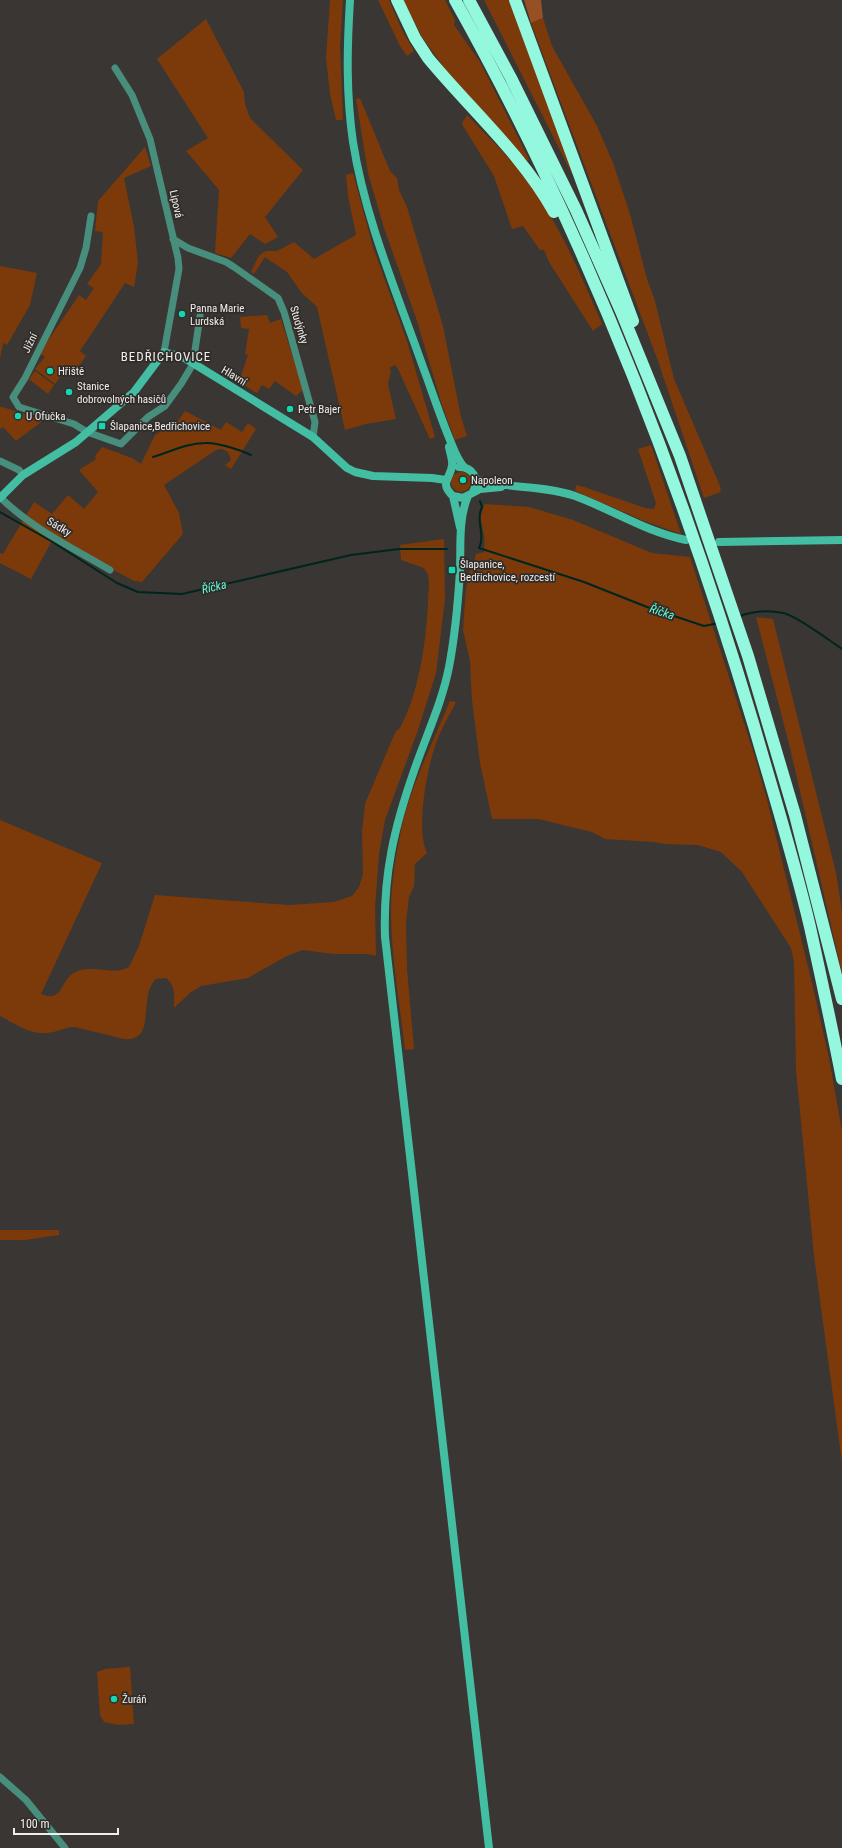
<svg xmlns="http://www.w3.org/2000/svg" width="842" height="1848" font-family="'Roboto Condensed',sans-serif">
  <style>
    .green { fill: #7c3a0a }
    .forest { fill: #965023 }
    .lines { fill: none; stroke-linecap: round; stroke-linejoin: round }
    .stream { stroke: #00251d; stroke-width: 2 }
    .street { stroke: #488e7d; stroke-width: 7 }
    .secondary { stroke: #43bea3; stroke-width: 8 }
    .highway { stroke: #94f8df; stroke-width: 12 }
    .poi-dot { fill: #15d5b3; stroke: #302c2a; stroke-width: 1.5 }
    .labels { text-anchor: middle; dominant-baseline: central; stroke-width: 3.5; stroke-linejoin: round; paint-order: stroke }
    .street-label { font-size: 11px; fill: #f0eeec; stroke: #302c2a }
    .poi-label { font-size: 11px; fill: #f0eeec; stroke: #302c2a; text-anchor: start }
    .water-label { font-size: 12px; font-style: italic; fill: #63fedb; stroke: #302c2a }
    .quarter-label { font-size: 13px; letter-spacing: 1px; fill: #f0eeec; stroke: #302c2a }
  </style>
  <rect width="100%" height="100%" fill="#3a3634"/>
  <path class="green" d="M330 0H343L340 45 343 120H336L330 94 326 58Z
    M378 0H389L402 30 414 51 407 56 400 46Z
    M403 0H445L455 20 454 25 480 62 529 159 527 161 450 76 422 37Z
    M484 0H510L574 174H572Z
    M543 18 552 46 597 126 613 163 630 214 647 279 655 301 674 379 720 486 721 492 704 498 658 361 531 23Z
    M206 19 244 92 245 104 250 118 303 170 265 217 278 237 265 244 250 234 231 258 215 253 219 190 186 151 208 138 157 59Z
    M360 98 390 171 397 178 399 190 407 207 443 326 461 417 467 436 455 440 442 405 417 321 384 228 368 173 356 99Z
    M467 115C491 140 517 164 536 193 564 234 583 280 602 324L593 331 549 262 544 250H540L523 226 512 229 494 176 463 126 462 123Z
    M145 147 151 166 124 178 134 227 138 263 134 287 125 283 80 351 86 356 71 377 64 372 55 384 35 369 45 357 41 354 47 342 79 295 86 300 94 288 87 284 101 264 103 232 95 231 98 201Z
    M353 173 373 247 407 341 435 437 430 439 398 369 395 365 389 368 391 371 388 384 396 419 366 424 345 430 317 307 301 292 287 272 265 257 254 274 251 272 258 257 262 253 266 251H277L294 242 314 259 356 235 348 196 346 175Z
    M0 266 37 273 30 305 7 345 3 343 0 359Z
    M267 315 270 323 281 319 303 390 296 396 275 381 269 389 262 385 257 393 239 382 248 355 245 354 249 329 241 328 240 317Z
    M35 371 54 385 48 394 29 379Z
    M0 407H2L44 420 16 441 3 427 1 429 0 428Z
    M185 411 221 430 226 422 242 432 248 423 256 429 231 469 225 465 231 460 228 452 222 449 216 450 164 485 179 513 183 534 142 582 134 581 117 572 54 537 31 579 0 563V553L3 554 34 502 52 514 68 495 84 509 98 492 79 470 96 459 95 456 102 447 132 458 141 464 155 435 178 421Z
    M651 445 681 534 644 521 575 491 576 485 584 487 645 508 654 509 656 503 638 449Z
    M451 482a10 10 0 1 1 20 0a10 10 0 1 1-20 0Z
    M485 504 529 507 573 520 652 553 690 557 754 754 767 800 812 983 829 1058 842 1131V1462L814 1256 796 1070 794 962 791 948 742 872 721 852 698 845 664 844 655 842 605 839 592 832 538 819H492L480 763 472 700 470 661 463 630 466 588 470 570 475 569 474 563 476 554 484 552C484 547 485 541 484 536 482 522 478 518 485 504Z
    M444 539 445 599 436 673 418 730 385 820 379 854 375 908 376 956 367 954H334L302 950 285 957 248 978 201 986 191 992 174 1008C174 997 176 985 166 978L156 979C137 997 158 1042 124 1039L75 1027C65 1027 57 1032 47 1033 30 1035 14 1023 0 1016V820L102 863 41 994C65 1004 59 977 78 971 94 965 114 976 129 967L139 946 155 895 289 905 334 902 352 896 359 887 363 874 362 832 365 804 394 735 396 731 400 728C419 693 426 642 428 603 428 594 430 584 428 575L424 568 401 560 400 545Z
    M756 617 773 619 836 873 842 911V973L790 748Z
    M450 701 456 702C449 717 438 733 434 750 426 773 416 831 427 853L415 864 414 886 409 897 406 922 407 969 414 1049 405 1050C400 1004 391 957 391 911 391 882 396 854 402 826 412 783 433 742 450 701Z
    M0 1230H59V1235L25 1240H0Z
    M130 1667 134 1724 118 1725 104 1722 100 1715 97 1672 105 1669Z"/>
  <path class="forest" d="M524 0H541L543 18 531 23Z"/>
  <g class="lines">
    <path class="stream" d="M153 457C170 452 187 443 205 443 217 442 240 450 251 455
      M480 501 482 507C475 522 486 533 479 548L584 582 647 607 704 626 719 623
      M0 512 51 541 117 583 138 592 182 594 351 555 399 549H447
      M740 616C754 611 769 610 783 613 796 615 830 641 842 649"/>
    <path class="street" d="M115 68 132 95 150 139 178 258 179 269 164 352
      M91 216 86 248 80 268 25 378 13 397 19 407 74 424 87 432 121 444 148 417 165 406 181 384 193 364 200 316
      M173 239 188 248 226 262 234 267 278 298 284 312 315 422 313 437
      M0 461 19 470 23 475
      M0 497C31 528 73 548 110 570
      M0 1777 26 1800 65 1848"/>
    <path class="secondary" d="M350 0C347 48 346 94 353 142 365 219 397 293 423 367 432 391 440 416 450 440 454 450 457 459 464 467
      M449 447C450 453 453 460 452 466 450 479 439 483 453 496L463 498 480 489 501 487
      M459 467C473 467 480 479 473 492
      M476 479C508 489 543 485 575 496 613 510 646 532 686 540
      M453 496 460 527
      M468 496C458 519 461 547 460 571 458 603 455 636 449 667 442 703 426 736 414 771 394 828 383 875 385 937L489 1848
      M0 498 23 475 76 442 134 392 164 352 183 357 313 437 347 468 355 472 373 476 432 478 446 480
      M719 542 842 540"/>
    <path class="highway" d="M397 0 415 38 428 58C470 109 522 154 554 212
      M455 0C583 228 679 475 754 726 773 792 794 859 810 927 821 977 832 1028 842 1079
      M469 0 511 78 576 210 621 311 680 456 748 656 795 815 842 999
      M515 0 633 321"/>
  </g>
  <g class="poi-dot">
    <circle cx="182" cy="314" r="4"/>
    <circle cx="50" cy="371" r="4"/>
    <circle cx="69" cy="392" r="4"/>
    <circle cx="290" cy="409" r="4"/>
    <circle cx="18" cy="416" r="4"/>
    <rect x="98" y="422" width="8" height="8" rx="2"/>
    <circle cx="463" cy="480" r="4"/>
    <rect x="448" y="566" width="8" height="8" rx="2"/>
    <circle cx="114" cy="1699" r="4"/>
  </g>
  <g class="labels">
    <g class="street-label">
      <text transform="translate(176 204) rotate(77)">Lipová</text>
      <text transform="translate(299 325) rotate(73)">Studýnky</text>
      <text transform="translate(30 343) rotate(-64)">Jižní</text>
      <text transform="translate(234 376) rotate(31)">Hlavní</text>
      <text transform="translate(59 527) rotate(31)">Sádky</text>
    </g>
    <g class="poi-label">
      <text x="190" y="308">Panna Marie<tspan x="190" dy="13">Lurdská</tspan></text>
      <text x="58" y="371">Hřiště</text>
      <text x="77" y="386">Stanice<tspan x="77" dy="13">dobrovolných hasičů</tspan></text>
      <text x="298" y="409">Petr Bajer</text>
      <text x="26" y="416">U Ofučka</text>
      <text x="110" y="426">Šlapanice,Bedřichovice</text>
      <text x="471" y="480">Napoleon</text>
      <text x="460" y="564">Šlapanice,<tspan x="460" dy="13">Bedřichovice, rozcestí</tspan></text>
      <text x="122" y="1699">Žuráň</text>
    </g>
    <g class="water-label">
      <text transform="translate(214 587) rotate(-13)">Říčka</text>
      <text transform="translate(662 612) rotate(18)">Říčka</text>
    </g>
    <g class="quarter-label">
      <text x="166" y="356">BEDŘICHOVICE</text>
    </g>
  </g>
  <path d="M14 1828v6h104v-6" fill="none" stroke="#f0eeec" stroke-width="2"/>
  <text x="20" y="1828" font-size="12" fill="#f0eeec" stroke="#302c2a" stroke-width="3" paint-order="stroke">100 m</text>
</svg>
